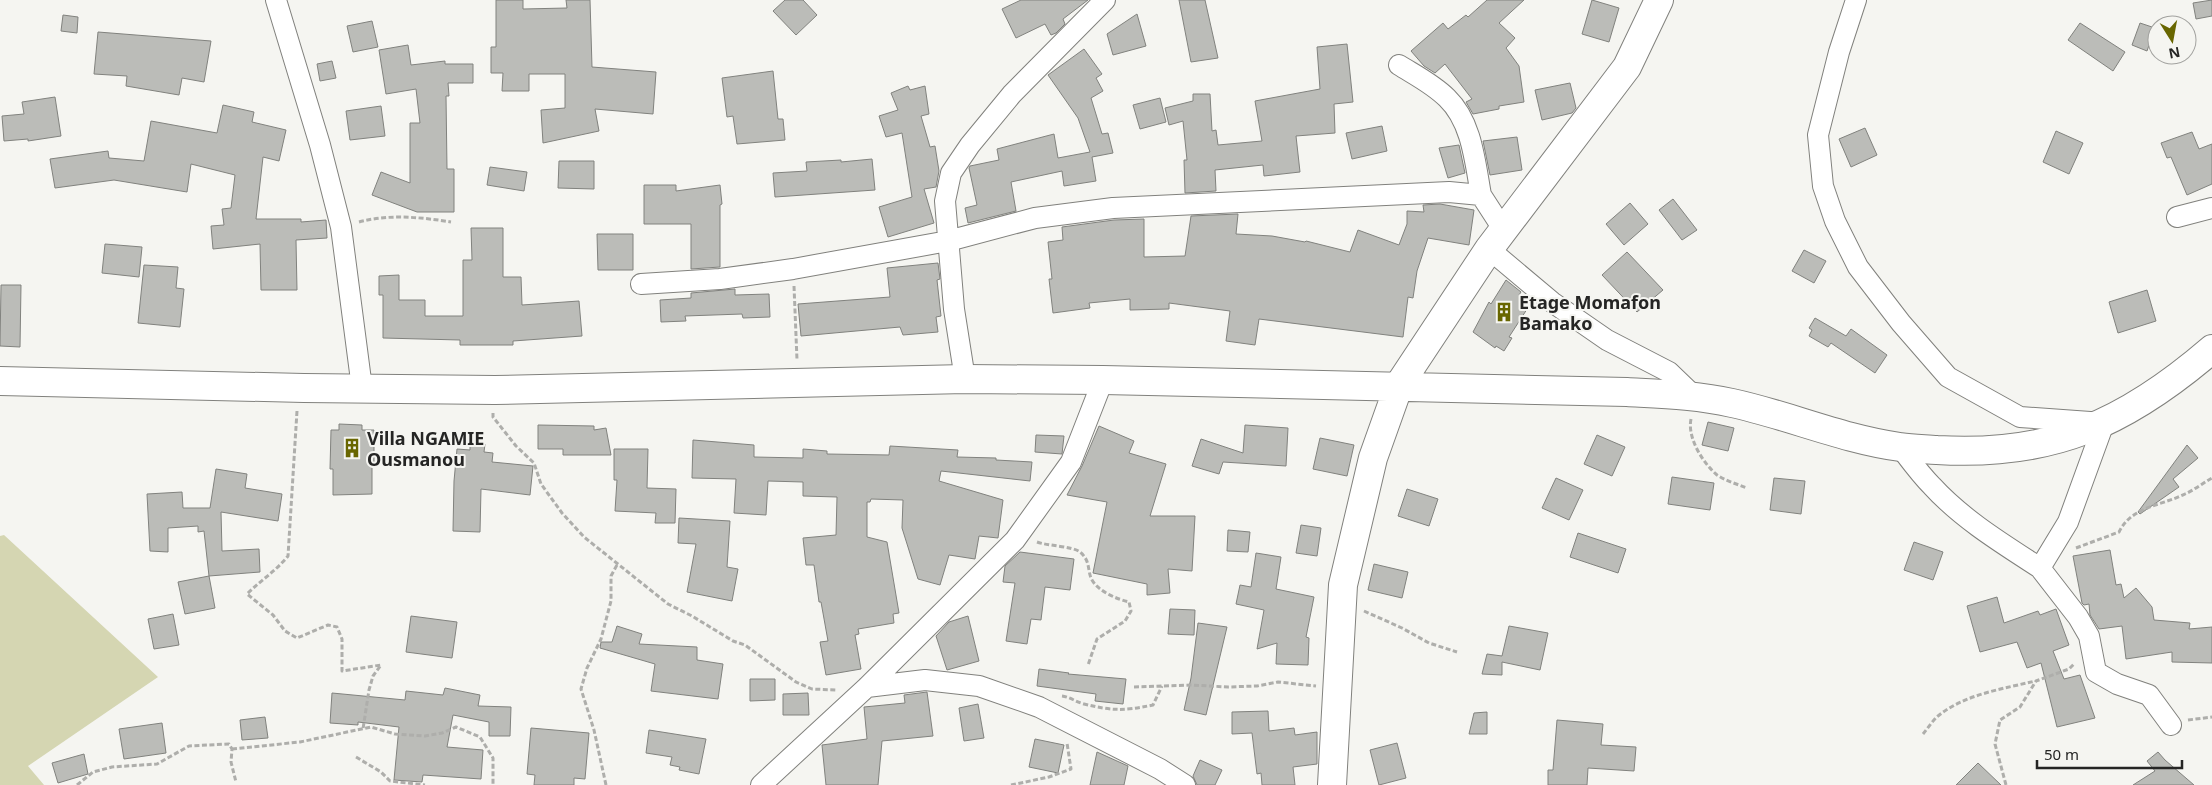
<svg xmlns="http://www.w3.org/2000/svg" width="2212" height="785" font-family="'Noto Sans',sans-serif">
  <style>
    .green { fill: #d5d6b2 }
    .building { fill: #bbbcb8; stroke: #81827e }
    .lines { fill: none; stroke-linecap: round; stroke-linejoin: round }
    .street-casing { stroke: #81817d; stroke-width: 22 }
    .secondary-casing { stroke: #81817d; stroke-width: 30 }
    .path { stroke: #aeaeab; stroke-width: 3; stroke-dasharray: 5 2.5; stroke-linecap: butt }
    .street { stroke: #fff; stroke-width: 20 }
    .secondary { stroke: #fff; stroke-width: 28 }
    .labels { text-anchor: middle; dominant-baseline: central; stroke-width: 4; stroke-linejoin: round; paint-order: stroke }
    .poi-label { font-size: 18px; font-weight: bold; fill: #252524; stroke: #f5f5f1; text-anchor: start }
  </style>
  <rect width="100%" height="100%" fill="#f5f5f1"/>
  <path class="green" d="M4 535 158 677 28 766 44 785H0V536Z"/>
  <path class="building" d="M496 0H523V9L567 8 566 0H590L592 67 656 72 653 114 595 109 599 131 543 143 541 110 565 108V74H529V91H502L503 73H491V47H496Z
    M785 0H803L817 15 796 35 773 11Z
    M1021 0H1088L1063 19 1065 24 1056 33 1051 35 1045 24 1016 38 1002 9Z
    M1179 0H1205L1218 58 1191 62Z
    M1487 0H1524L1499 23 1515 38 1506 48 1519 66 1524 102 1499 106V109L1473 114 1466 102 1472 99 1445 64 1435 73 1424 66 1411 51 1443 23 1448 29 1466 15 1468 17Z
    M1592 0 1619 8 1609 42 1582 34Z
    M2212 0V16L2196 19 2193 3Z
    M1137 14 1146 46 1113 55 1107 34Z
    M63 15 78 17 77 33 61 31Z
    M372 21 378 47 353 52 347 26Z
    M2080 23 2125 52 2113 71 2068 40Z
    M2140 23 2155 28 2147 51 2132 45Z
    M98 32 211 41 204 82 182 78 179 95 126 86 127 76 94 74Z
    M1347 44 1353 102 1334 104 1335 133 1296 136 1300 172 1264 176 1263 165 1215 170 1216 191 1185 193 1184 160H1187L1183 121 1169 125 1165 108 1193 101V94H1210L1212 131 1216 130 1218 145 1262 141 1255 101 1320 89 1317 47Z
    M408 45 411 65 445 61V64H473V83H448L449 96H446L447 169H454V212H417L372 195 381 172 410 183V123H420L416 89 386 94 379 50Z
    M1084 49 1102 74 1096 78 1103 91 1091 98 1102 134 1108 133 1113 153 1092 157 1096 181 1064 186 1062 171 1011 182 1016 211 968 223 965 208 977 205 969 168 970 166 999 160 997 149 1054 134 1058 158 1090 152 1078 118 1048 75Z
    M332 61 336 78 320 81 317 64Z
    M773 71 778 119H783L785 140 737 144 733 116 727 117 722 78Z
    M1570 83 1576 108 1572 113 1542 120 1535 90Z
    M908 86 910 90 925 86 929 114 921 116 930 147 935 146 939 171 936 187 924 189 934 223 888 237 879 207 912 197 902 133 886 137 879 116 898 110 891 93Z
    M55 97 61 136 28 141V139L4 141 2 116 24 114 22 102Z
    M1160 98 1166 122 1140 129 1133 105Z
    M223 105 254 112 252 122 286 130 279 161 263 157 256 219H301V222L326 220 327 238 296 240 297 290H261L260 244 213 249 211 226 224 225 222 209 231 208 235 175 191 164 187 192 114 180 55 188 50 159 108 151 109 158 144 161 151 121 217 133Z
    M381 106 385 136 350 140 346 111Z
    M1382 126 1387 151 1352 159 1346 133Z
    M1865 128 1877 155 1851 167 1839 139Z
    M2056 131 2083 143 2069 174 2043 162Z
    M2192 132 2199 149 2212 144V184L2187 195 2171 157 2167 158 2161 143Z
    M1517 137 1522 170 1490 175 1483 141Z
    M1459 145 1465 173 1448 178 1439 148Z
    M872 159 875 190 775 197 773 173 807 171 806 162 841 160V162Z
    M559 161H594V189L558 188Z
    M490 167 527 172 524 191 487 185Z
    M644 185H676V191L720 185 722 204 720 205V267L691 269V224H644Z
    M1673 199 1697 230 1682 240 1659 210Z
    M1630 203 1648 224 1624 245 1606 224Z
    M1440 204 1474 210 1469 245 1428 238 1417 271 1413 298 1408 297 1403 337 1259 319 1255 345 1226 341 1230 311 1169 303V309L1130 310V299L1089 303 1090 308 1053 313 1049 279H1052L1048 242 1063 240 1062 227 1114 220 1144 219V257L1185 256 1191 216 1238 214 1236 234 1272 236 1305 242 1306 241 1350 252 1358 230 1399 245 1407 224V211L1424 212 1423 205Z
    M471 228H503V277H521L522 305 579 301 582 336 513 341V345H460V340L383 338V295H379V276L399 275V300H425V316H463V260H472Z
    M597 234H633V270H598Z
    M105 244 142 247 139 277 102 273Z
    M1804 250 1826 261 1814 283 1792 271Z
    M1627 252 1663 290 1637 312 1602 275Z
    M938 263 940 279 937 280 941 316 936 317 938 332 903 335 900 327 801 336 798 304 890 297 887 268Z
    M144 265 178 267 176 288 184 289 180 327 138 323Z
    M1506 280 1521 292 1519 295 1531 303 1509 337 1512 338 1504 351 1496 346 1495 348 1473 332 1489 302 1491 304Z
    M1 285H21L20 347 0 346Z
    M735 289V295L769 294 770 317 743 318 742 314 685 316 686 321 661 322 660 300 691 298V293Z
    M2147 290 2156 321 2118 333 2109 302Z
    M1815 318 1846 336 1851 329 1887 355 1875 373 1831 343 1828 347 1809 336 1812 330 1809 328Z
    M1708 422 1734 428 1728 451 1702 445Z
    M339 424 362 425V430H374V466H372V494L333 495V469H330L331 430H339Z
    M538 425 594 426V430L606 428 611 455H563V449H538Z
    M1245 425 1288 428 1286 466 1223 462 1219 474 1192 466 1201 439 1243 453Z
    M1099 426 1134 441 1129 453 1166 464 1150 516H1195L1192 571 1168 569 1170 593 1147 595V584L1093 573 1107 502 1067 495 1082 466Z
    M1036 435 1064 436 1062 454 1035 452Z
    M1597 435 1625 447 1612 476 1584 464Z
    M1320 438 1354 445 1347 476 1313 469Z
    M693 440 754 445V457L803 458V449L827 451V454L889 455 890 446 958 450 957 457 996 458V460L1032 462 1030 481 941 471 939 481 1003 500 998 538 979 536 975 559 949 555 940 585 918 579 902 528 903 500 871 499 870 502H867V537L887 542 899 613 893 614 894 623 858 629 859 634 855 635 861 669 826 675 820 642 828 641 821 602H819L814 565H806L803 538 836 535 837 497 803 496V482L768 481 766 515 734 513 736 479 692 478Z
    M470 443 485 444 484 452 493 453 492 462 533 466 530 495 481 489 480 532 453 531 454 481 457 449 470 450Z
    M2187 445 2198 458 2173 479 2179 487 2140 514 2138 512Z
    M614 449H648L647 488 676 489 675 523H655L656 513 615 511 617 480H614Z
    M216 469 247 474 245 488 282 494 278 521 221 512 222 551 259 549 260 572 209 576 204 531 198 532V526L168 528V552L150 551 147 494 182 492 183 508H210Z
    M1672 477 1714 483 1710 510 1668 504Z
    M1556 478 1583 490 1569 520 1542 508Z
    M1774 478 1805 481 1801 514 1770 510Z
    M1407 489 1438 499 1429 526 1398 516Z
    M679 518 730 521 727 567 738 569 732 601 687 592 696 544 678 543Z
    M1301 525 1321 528 1317 556 1296 553Z
    M1228 530 1250 532 1248 552 1227 551Z
    M1578 533 1626 549 1618 573 1570 557Z
    M1914 542 1943 552 1933 580 1904 570Z
    M2110 550 2116 585 2121 584 2124 598 2136 588 2152 607 2154 620 2190 623 2189 629 2212 627V663L2172 662V652L2126 659 2122 626 2099 629 2090 615 2089 604 2084 605 2082 603 2073 556Z
    M1020 552 1074 559 1070 590 1045 587 1041 620 1031 619 1027 644 1006 641 1015 583 1003 582 1005 566Z
    M1256 553 1281 557 1276 589 1314 597 1306 637 1309 638 1308 665 1276 664 1277 643 1257 649 1264 610 1236 604 1240 585 1251 587Z
    M1374 564 1408 572 1402 598 1368 590Z
    M209 576 215 608 185 614 178 582Z
    M1997 597 2004 623 2038 611 2040 615 2056 609 2069 645 2053 651 2064 679 2080 675 2095 718 2057 727 2041 663 2027 668 2017 642 1980 652 1967 606Z
    M1170 609 1195 610 1194 635 1168 634Z
    M173 614 179 645 154 649 148 619Z
    M411 616 457 622 452 658 406 652Z
    M968 616 979 661 947 670 936 636 949 622Z
    M1198 623 1227 627 1206 715 1184 710 1191 678Z
    M617 626 642 634 639 644 697 647V660L723 664 718 699 651 691 655 664 600 648 601 642H612Z
    M1509 626 1548 633 1540 670 1502 662V675L1482 674 1487 654 1502 656Z
    M1039 669 1069 673 1068 674 1126 679 1123 704 1095 701 1096 694 1037 686Z
    M750 679H775V700L750 701Z
    M445 688 480 695 478 706 511 707 510 736H489V722L453 715 447 747 483 750 481 779 423 775 422 782 394 780 399 727 358 722V725L330 723 332 693 405 700 406 691 443 695Z
    M927 692 933 736 882 741 878 785H826L822 745 867 739 864 707 905 703 904 695Z
    M808 693 809 715H783V694Z
    M978 704 984 738 964 741 959 708Z
    M1268 711 1269 731 1294 728 1295 735 1317 732V764L1293 767 1295 785H1262L1261 773 1257 774 1252 733 1232 734V712Z
    M1487 712V734H1469L1474 713Z
    M265 717 268 738 242 740 240 720Z
    M1557 720 1603 724 1601 745 1636 747 1634 771 1588 768 1587 785H1548V770H1553Z
    M162 723 166 753 124 759 119 729Z
    M531 728 589 733 585 779 574 778V785H534L535 775 527 774Z
    M649 730 706 739 699 774 679 770 680 767 670 765 672 757 646 753Z
    M1035 739 1064 745 1058 773 1029 767Z
    M1397 743 1406 778 1379 785 1370 750Z
    M1097 752 1128 766 1124 785H1090Z
    M2158 752 2165 760 2194 785H2133L2155 771 2147 761Z
    M84 754 88 774 58 783 52 763Z
    M1200 760 1222 770 1215 785H1197L1193 776Z
    M1978 763 2001 785H1956Z"/>
  <g class="lines">
    <defs>
      <path id="street" d="M276 0 320 145 341 227 362 388
        M1856 0 1839 52 1818 135 1823 186 1835 221 1858 267 1901 323 1948 377 2020 417 2104 423 2068 522 2040 568 2078 617 2089 636 2096 672 2117 684 2149 695 2171 725
        M1399 65C1415 75 1433 84 1447 98 1472 122 1475 162 1481 195
        M2177 217 2212 208
        M1489 249 1552 302 1607 340 1669 372 1695 397
        M641 284 720 279 793 269 948 241 1035 218 1113 208 1449 192 1481 195 1503 229
        M965 379 954 309 945 201 951 173 970 145 1012 94 1105 0
        M1900 447C1910 460 1920 474 1932 486 1962 519 2003 544 2040 568
        M867 687 925 680 979 686 1039 707 1160 769 1185 785
        M761 785 867 687 1015 540 1071 462 1103 380"/>
      <path id="secondary" d="M0 381 304 388 495 390 965 379 1103 380 1627 392C1662 394 1697 395 1732 403 1788 415 1842 439 1900 447 1912 449 1925 449 1937 450 2052 457 2126 423 2212 349
        M1332 785 1343 585 1373 458 1399 385 1489 249 1627 67 1659 0"/>
    </defs>
    <use href="#street" class="street-casing"/>
    <use href="#secondary" class="secondary-casing"/>
    <path class="path" d="M359 222C389 214 420 217 451 222
      M794 286 797 360
      M297 411 288 556C276 571 261 580 247 594L273 615 285 631 297 638 328 625 337 627 342 639V671L381 665 373 676 369 690 363 729
      M493 413V417L516 446 534 463 541 484 562 513 584 537 668 604 692 616 733 641 745 645 796 682 812 689 836 690
      M1691 419C1687 438 1703 463 1717 475 1726 481 1737 484 1747 488
      M1037 542C1048 546 1072 546 1080 552 1091 561 1087 571 1092 580 1099 592 1117 599 1129 602L1131 611 1125 621 1097 639 1088 665
      M2076 548 2119 532C2132 506 2161 506 2185 494 2194 490 2203 483 2212 478
      M1364 611 1402 628 1429 643 1457 652
      M1134 687 1191 685 1228 687 1257 686 1278 682 1316 686
      M1062 696C1070 697 1076 702 1084 704 1113 711 1123 711 1153 705L1162 686
      M2188 720 2212 717
      M1923 734C1928 728 1933 720 1938 716 1965 694 2003 689 2035 681
      M232 749 300 742 371 727 395 734 425 736 442 733 456 727 480 737 493 758V785
      M356 757 381 772 390 781 425 785
      M77 785 93 772 112 767 157 764 189 746 229 744 232 749 231 762 236 782
      M606 785 594 730 581 689 587 668 601 639 611 601V576L618 563
      M1011 785 1049 777 1071 769 1067 743
      M2006 785 1995 744 2000 720 2020 707 2036 681 2069 669 2074 664"/>
    <use href="#street" class="street"/>
    <use href="#secondary" class="secondary"/>
  </g>
  <defs>
    <symbol id="building-bare" viewBox="-9 -9 18 18"><path d="M-4-6H4V6H1V3H-1V6H-4ZM-2.5-4.3h1.7v1.8h-1.7ZM.8-4.3h1.7v1.8H.8ZM-2.5-1h1.7V.8h-1.7ZM.8-1h1.7V.8H.8Z" fill="#686600" stroke="#f5f5f1" stroke-width="2.5" paint-order="stroke"/></symbol>
  </defs>
  <g fill-rule="evenodd">
    <use href="#building-bare" x="1490" y="298" width="28" height="28"/>
    <use href="#building-bare" x="338" y="434" width="28" height="28"/>
  </g>
  <g class="labels">
    <g class="poi-label">
      <text x="1519" y="302">Etage Momafon<tspan x="1519" dy="21">Bamako</tspan></text>
      <text x="367" y="438">Villa NGAMIE<tspan x="367" dy="21">Ousmanou</tspan></text>
    </g>
  </g>
  <g transform="translate(2172 40) rotate(169)"><circle r="24" fill="#f5f5f1" stroke="#a2a29f"/>
  <path d="M0-4L9 19L0 12L-9 19Z" fill="#686600"/>
  <text y="-8" font-size="14" font-weight="bold" text-anchor="middle" fill="#252524">N</text>
  </g>
  <path d="M2037 760v8h145v-8" fill="none" stroke="#252524" stroke-width="2.5"/>
  <text x="2044" y="760" font-size="15" fill="#252524" stroke="#f5f5f1" stroke-width="4" paint-order="stroke">50 m</text>
</svg>
